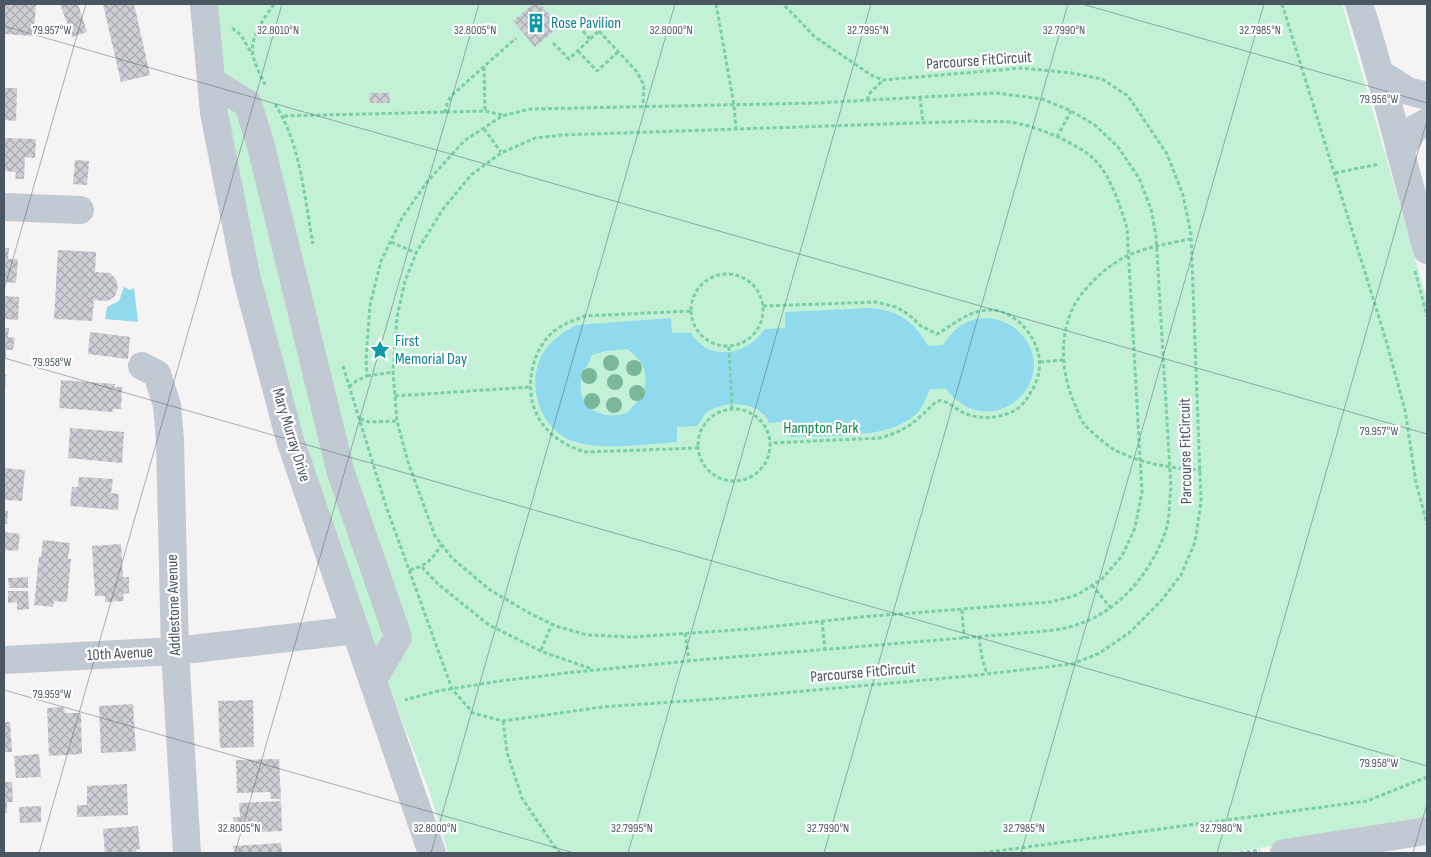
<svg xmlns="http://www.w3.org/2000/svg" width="1431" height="857" font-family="'Sofia Sans Condensed',sans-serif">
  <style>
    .green { fill: #c3f1d5 }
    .water { fill: #90daee; fill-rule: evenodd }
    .building { fill: url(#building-cross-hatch) }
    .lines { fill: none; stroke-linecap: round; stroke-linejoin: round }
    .path { stroke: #7ad0a6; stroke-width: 3; stroke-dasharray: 4 2.5; stroke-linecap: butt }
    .minor { stroke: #c1cad2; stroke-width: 28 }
    .tree { fill: #7bb799 }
    .ticks { fill: none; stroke: #4a5661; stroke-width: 1; stroke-opacity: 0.45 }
    .labels { text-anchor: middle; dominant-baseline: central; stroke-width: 4.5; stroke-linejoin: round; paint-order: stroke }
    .culture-label { font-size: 16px; fill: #0d838f; stroke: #fff; text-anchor: start }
    .street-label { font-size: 16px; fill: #4a5661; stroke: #fff }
    .park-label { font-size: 16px; fill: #17864f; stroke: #fff }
    .ticks-label { font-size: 12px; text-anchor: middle; fill: #4a5661; stroke: #fff; stroke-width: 4.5; stroke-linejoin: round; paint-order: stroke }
  </style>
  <defs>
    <pattern id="building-cross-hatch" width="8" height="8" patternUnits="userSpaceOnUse" patternTransform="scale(1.25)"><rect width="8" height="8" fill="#cdcfd5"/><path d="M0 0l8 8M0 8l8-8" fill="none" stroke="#a8abb0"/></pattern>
  </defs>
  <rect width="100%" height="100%" fill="#f5f3f3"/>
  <path class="green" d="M214 4H1342L1427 300V823L1224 853H448L430 793 368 632 310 466 258 281 234 149 218 44Z"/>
  <path class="water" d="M124 287 130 290 134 288 138 322 105 319 107 307 119 301Z
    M870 308C898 310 915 322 928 346L943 345C953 329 967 318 986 318 1002 319 1013 325 1023 336 1061 382 991 446 946 389H930C927 396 924 404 920 410 894 441 828 435 790 437V421L769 423C760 400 723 400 706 413 703 416 700 422 697 426L677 427V442C647 444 596 452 568 439 538 424 526 382 543 353 551 340 564 331 577 325L671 318 672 333H691C710 363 747 355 765 329L785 328V312ZM627 349C631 352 636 356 639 360 650 374 647 393 634 405 631 408 630 411 626 413 608 420 584 412 581 391 580 384 581 378 582 371L587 366 592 355 606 351Z"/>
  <path class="building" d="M4 4H36L34 36 4 34Z
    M60 4H78L87 32 72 37Z
    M103 4H134L150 75 121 82Z
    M533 4H540L560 26 535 47 513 21Z
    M4 88H17L16 121 4 120Z
    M369 93H389L390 103H370Z
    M4 138 36 139 35 158 25 157 24 179H15L16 172 4 171Z
    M75 160 89 161 87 185 73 184Z
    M4 248H9L8 259H18L16 283 4 282Z
    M58 250 96 252 95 272 110 273 116 279 118 288 115 296 108 301 94 300 92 321 54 319Z
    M4 296 19 297 18 320 4 319Z
    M4 328H9L8 337 15 338 13 350H6V359H4Z
    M90 332 130 337 128 359 88 354Z
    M4 375H6L5 390 4 389Z
    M61 380 115 384 114 387H122L121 409H113V412L59 408Z
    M70 428 124 432 122 463 68 458Z
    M4 468 25 470 22 501 4 500Z
    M79 477 113 479 111 493 119 494 118 510 70 506 72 487H78Z
    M4 511H8L7 524H4Z
    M4 532 20 534 18 551 4 550Z
    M43 540 70 543 68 559H71L67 602 54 601 53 607 34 605 39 557H41Z
    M121 544 123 577H129V593L123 594 124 601 105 602V596H95L92 546Z
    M28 577V588H9L8 578Z
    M8 591H28L29 609 17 610V602L8 603Z
    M253 700 254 747 220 748 218 701Z
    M133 704 136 751 101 753 99 706Z
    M64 707 65 713H81L82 754 49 756 47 708Z
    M4 722H10L12 752H4Z
    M39 754 41 777 16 778 14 756Z
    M279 759 281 799H271L270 792 237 793 236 760Z
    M4 782H12L13 802H7V813H4Z
    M127 784 128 815 77 817V805H87V786Z
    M281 801 282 831 234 833 233 817H240L239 803Z
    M41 806V822L20 823 19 807Z
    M138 826 140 849 136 850 137 853H105L103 829Z
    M281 843 282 853H234L233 846Z"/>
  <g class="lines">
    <path class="path" d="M716 4 734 105 736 129
      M1282 4 1385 337 1405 410 1416 483 1427 524
      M232 28 241 35 252 54
      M583 31 590 39
      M599 31 637 72 644 85 643 107
      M553 43 569 59 604 26
      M578 51 597 71 618 52
      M484 67 485 111
      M265 85C261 76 255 65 253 55 249 37 265 18 274 4
      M920 97 923 123
      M867 100 869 94 883 80
      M275 104C301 145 304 196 313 244
      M445 113 447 104 451 96 516 38
      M284 116 485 111 502 115
      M974 121C985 122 997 121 1009 122 1032 124 1077 143 1094 159 1111 176 1120 206 1127 228L1142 492 1135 528 1122 556 1102 579 1077 595 1051 602 861 617 749 629 633 637 587 635 556 626 531 614 490 590 452 558 435 536 408 462 397 421 393 372 397 317 405 281 417 251 443 209 471 175 501 153 535 138 562 135Z
      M484 129 501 152
      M1057 137 1071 111
      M1335 173 1379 164
      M1191 239C1165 244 1133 249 1112 265 1100 273 1082 291 1075 304 1058 335 1061 375 1076 407 1078 412 1080 419 1084 424 1090 431 1105 444 1113 449 1141 464 1170 468 1201 470
      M391 242 416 253
      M1415 271 1427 316
      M691 310a36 36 0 1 1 72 0a36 36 0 1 1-72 0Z
      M763 306 876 302 896 307 908 314 921 326 937 334C953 325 969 310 989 310 1017 309 1044 343 1039 371 1038 378 1035 386 1031 392 1026 401 1019 410 1009 413 995 419 978 419 964 413 955 409 947 399 937 401 916 420 909 430 880 438L770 443
      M690 311 585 316C575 320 563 324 554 331 528 353 522 399 544 426 554 439 571 448 586 452L698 448
      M729 347 732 409
      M1040 362 1063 360
      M343 366 386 506 452 689 473 713 503 721 602 707 727 698 969 676 1072 664 1098 654 1129 633 1161 601 1181 575 1195 542 1201 502 1191 234 1183 195 1167 154 1128 96 1102 79 1072 73 1022 68 883 80 871 75 815 37 783 4
      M367 376 393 372
      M349 387 356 381 367 376 366 359 370 305 381 261 402 218 427 182 464 141 502 116 530 109 816 103 996 93 1042 99 1069 110 1095 125 1118 147 1139 178 1151 209 1156 236 1171 488C1169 501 1170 517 1166 530 1151 574 1116 616 1069 627 1058 630 1045 631 1034 632L710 659 575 672 500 681 438 691 405 700
      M395 396 530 387
      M698 445a36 36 0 1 1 72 0a36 36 0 1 1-72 0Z
      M360 419 369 422 397 421
      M422 567 438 584 489 625 543 652 592 669
      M410 570C427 565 432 560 441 545
      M1092 585 1110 607
      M962 610 964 638
      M822 621 825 650
      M685 633 689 661
      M979 636 982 658 987 674
      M541 650 552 624
      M503 721 507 752 522 798 554 846 560 853
      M983 853 1367 801 1427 777
      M1240 853 1260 850"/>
    <path class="minor" d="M204 4 214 113 246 275 290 440 432 853
      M1359 4C1385 85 1404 168 1427 250
      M1381 74 1408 91 1427 96
      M211 81 248 104 261 146 341 473 398 637 373 680
      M1400 152 1414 129 1427 122
      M4 207 80 210
      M142 366 157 374 167 405 170 440 175 651 187 853
      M4 660 175 651 356 630
      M1284 853 1427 831"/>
  </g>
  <g class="tree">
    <circle cx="611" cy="363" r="8"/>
    <circle cx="634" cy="368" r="8"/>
    <circle cx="589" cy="376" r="8"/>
    <circle cx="615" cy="382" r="8"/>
    <circle cx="637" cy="393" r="8"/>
    <circle cx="592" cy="401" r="8"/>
    <circle cx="614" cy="405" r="8"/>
  </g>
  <path class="ticks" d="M1082 4 1427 103M4 26 1427 434M4 290 86 4M4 358 1427 766M4 690 574 853M39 853 282 4M235 853 479 4M431 853 675 4M628 853 871 4M824 853 1068 4M1021 853 1264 4M1217 853 1427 120M1413 853 1427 804"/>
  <defs>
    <symbol id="building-bare" viewBox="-9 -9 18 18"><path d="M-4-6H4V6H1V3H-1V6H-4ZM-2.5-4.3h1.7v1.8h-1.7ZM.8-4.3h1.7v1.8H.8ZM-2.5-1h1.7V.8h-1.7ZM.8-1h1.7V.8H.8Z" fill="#0f9aa8" stroke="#fff" stroke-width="2.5" paint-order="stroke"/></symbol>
    <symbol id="sight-bare" viewBox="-9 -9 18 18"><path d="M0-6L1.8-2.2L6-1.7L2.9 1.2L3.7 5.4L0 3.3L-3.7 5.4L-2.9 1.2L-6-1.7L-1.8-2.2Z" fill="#0f9aa8" stroke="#fff" stroke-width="2.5" paint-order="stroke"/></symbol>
  </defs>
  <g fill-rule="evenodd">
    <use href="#building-bare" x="522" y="9" width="28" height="28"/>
    <use href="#sight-bare" x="366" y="336" width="28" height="28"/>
  </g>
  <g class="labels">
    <g class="culture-label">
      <text x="551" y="23">Rose Pavilion</text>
      <text x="395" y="341">First<tspan x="395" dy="18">Memorial Day</tspan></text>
    </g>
    <g class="street-label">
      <text transform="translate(979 61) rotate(-4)">Parcourse FitCircuit</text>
      <text transform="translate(291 435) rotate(73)">Mary Murray Drive</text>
      <text transform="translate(1186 451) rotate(-91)">Parcourse FitCircuit</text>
      <text transform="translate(174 605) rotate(-92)">Addlestone Avenue</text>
      <text transform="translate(120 654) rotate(-3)">10th Avenue</text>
      <text transform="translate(863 673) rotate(-5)">Parcourse FitCircuit</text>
    </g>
    <g class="park-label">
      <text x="821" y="428">Hampton Park</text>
    </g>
  </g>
  <g class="ticks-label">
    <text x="278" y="34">32.8010°N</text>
    <text x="475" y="34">32.8005°N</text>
    <text x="671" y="34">32.8000°N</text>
    <text x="868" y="34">32.7995°N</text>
    <text x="1064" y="34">32.7990°N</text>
    <text x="1260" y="34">32.7985°N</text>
    <text x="52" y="34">79.957°W</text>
    <text x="1379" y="103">79.956°W</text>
    <text x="52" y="366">79.958°W</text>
    <text x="1379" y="435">79.957°W</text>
    <text x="52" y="698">79.959°W</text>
    <text x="1379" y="767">79.958°W</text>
    <text x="239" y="832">32.8005°N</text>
    <text x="435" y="832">32.8000°N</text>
    <text x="632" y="832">32.7995°N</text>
    <text x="828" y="832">32.7990°N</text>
    <text x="1024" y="832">32.7985°N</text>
    <text x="1221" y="832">32.7980°N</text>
  </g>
  <rect width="1431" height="857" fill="none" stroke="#4a5661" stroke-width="10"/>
</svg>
